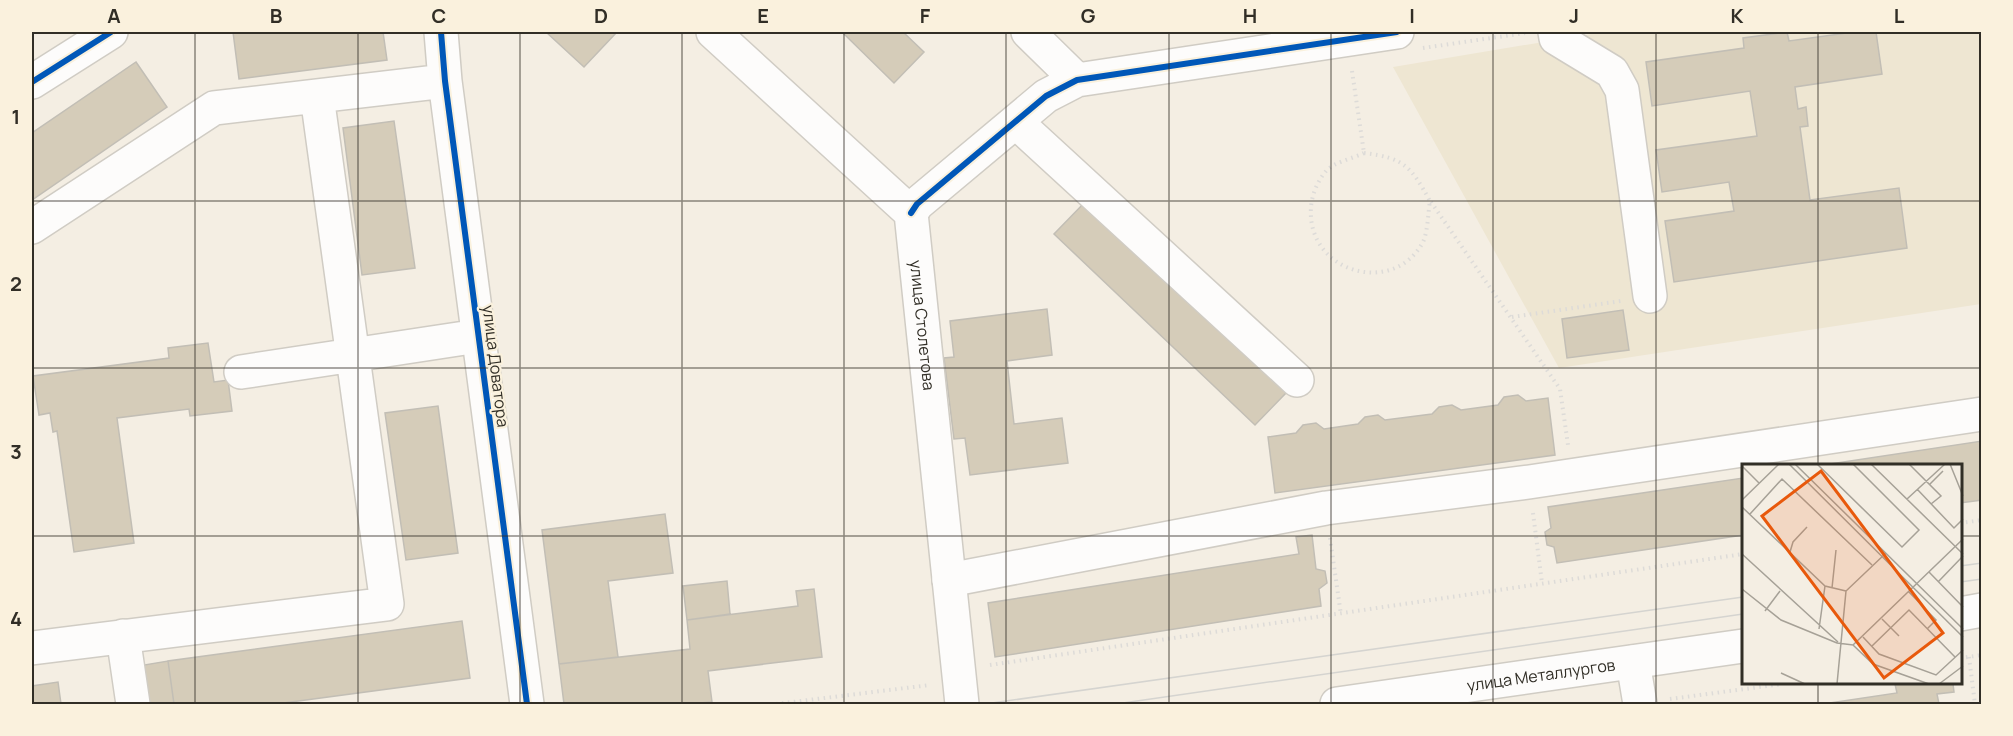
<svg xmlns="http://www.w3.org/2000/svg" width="2013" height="736" font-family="Manrope,sans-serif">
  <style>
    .built { fill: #eee6d2 }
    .building { fill: #d5ccb9; stroke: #c2beb5; stroke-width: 1.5 }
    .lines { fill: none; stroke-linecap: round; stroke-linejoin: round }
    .minor-casing { stroke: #d0ccc4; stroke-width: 36 }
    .major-casing { stroke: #d0ccc4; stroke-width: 36 }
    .path { stroke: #dddbd8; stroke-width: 4; stroke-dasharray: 1.5 4.5; stroke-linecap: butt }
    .minor { stroke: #fdfcfb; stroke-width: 33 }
    .major { stroke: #fdfcfb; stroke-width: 33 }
    .tram { stroke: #d5d4d0; stroke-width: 1.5 }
    .cycleway-casing { stroke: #faf1dd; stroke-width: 10 }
    .cycleway { stroke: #0057b8; stroke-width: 6 }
    .grid { fill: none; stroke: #312e26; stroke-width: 1.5; stroke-opacity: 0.55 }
    .labels { text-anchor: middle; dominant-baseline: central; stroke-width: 4.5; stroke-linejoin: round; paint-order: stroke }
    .street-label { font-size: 16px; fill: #312e26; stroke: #faf1dd }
    .inset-road { fill: none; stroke: #a6a197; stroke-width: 1.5 }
    .view { fill: #e8590c; fill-opacity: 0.15; stroke: #e8590c; stroke-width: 3 }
    .inset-edge { fill: none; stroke: #312e26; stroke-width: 3 }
    .neatline { fill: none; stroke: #312e26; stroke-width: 2 }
    .grid-label { font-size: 20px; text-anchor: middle; font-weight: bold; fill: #312e26 }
  </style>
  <rect width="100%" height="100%" fill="#f4eee3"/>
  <path class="built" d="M1603 32H1981V304L1559 368 1393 67Z"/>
  <path class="building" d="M233 32H383L387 60 239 79Z
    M546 32H617L584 67Z
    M842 32H903L924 52 894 83Z
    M1787 32 1789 41 1854 32H1876L1882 74 1795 87 1798 109 1806 107 1808 126 1800 127 1810 200 1899 188 1907 248 1674 282 1665 221 1734 211 1729 182 1662 192 1656 150 1757 136 1750 91 1652 106 1646 62 1744 48 1743 38Z
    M136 62 167 107 32 200V133Z
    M394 121 415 268 362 275 343 128Z
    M1086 201 1287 392 1255 425 1054 234Z
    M1047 309 1052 355 1007 361 1014 424 1062 418 1068 463 970 475 965 438 954 439 944 358 954 357 950 321Z
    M1623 310 1629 350 1567 358 1562 319Z
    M208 343 214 382 228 380 232 411 190 416 189 409 117 418 134 543 74 552 57 431 53 432 50 413 39 415 33 376 169 358 168 348Z
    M1518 395 1526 401 1548 398 1555 455 1275 493 1268 437 1296 433 1303 425 1316 423 1324 429 1358 424 1365 417 1378 415 1385 420 1432 414 1439 407 1452 405 1461 410 1498 405 1504 397Z
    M438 406 458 553 406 560 385 413Z
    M1982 441V500L1960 503V466H1817Z
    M1743 478V535L1557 563 1554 547 1547 545 1545 532 1551 528 1548 507Z
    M665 514 673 573 608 581 618 657 559 664 542 530Z
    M1312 535 1316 569 1325 571 1327 583 1319 589 1321 606 995 657 988 603 1299 554 1296 537Z
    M727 581 730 614 687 620 683 586Z
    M814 589 822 657 708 671 712 702 686 704H564L559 664 690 649 687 620 798 606 796 591Z
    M462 621 470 678 276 704H174L168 661Z
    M168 661 174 704H149L144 665Z
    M58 682 61 704H32V686Z
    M1895 684H1953L1954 692 1937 694 1939 704H1823L1897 693Z"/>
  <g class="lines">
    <defs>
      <path id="minor" d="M441 32 445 81 527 704
        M1028 32 1077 80
        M1555 32 1556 38 1612 72 1622 90 1650 296
        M32 82 111 32
        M1016 122 1297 380
        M911 213 917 204 1046 96 1077 80 1397 32
        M32 227 214 108 445 81
        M241 372 478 336
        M949 580 1326 508 1529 482 1982 414
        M123 636 133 704
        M32 648 387 604 317 96
        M1633 662 1640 704"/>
      <g id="major">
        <path id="s1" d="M713 32 911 213 962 704"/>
        <path d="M1960 614 1982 610"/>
        <path id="s2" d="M1337 704 1743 646"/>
      </g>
    </defs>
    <use href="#minor" class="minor-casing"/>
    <use href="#major" class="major-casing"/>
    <path class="path" d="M1423 48 1525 33
      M1352 71 1364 153
      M1364 153C1405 158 1411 167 1430 201 1428 213 1428 231 1423 242 1394 297 1306 273 1311 207 1312 194 1318 180 1327 170 1335 162 1354 158 1364 153Z
      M1431 202 1560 389 1568 445
      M1512 317 1621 301
      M1533 513 1542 583
      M1960 523 1982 520
      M1330 538 1341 615
      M1969 657 1975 704
      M1960 658 1982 655
      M990 665 1743 554
      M1670 699 1782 684
      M776 704 930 685"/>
    <use href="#minor" class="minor"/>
    <use href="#major" class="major"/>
    <path class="tram" d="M1960 566 1982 563
      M1960 582 1982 579
      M985 704 1743 597
      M1116 704 1743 614"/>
    <defs>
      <path id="cycleway" d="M441 32 445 81 527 704
        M32 82 111 32
        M911 213 917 204 1046 96 1077 80 1397 32"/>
    </defs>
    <use href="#cycleway" class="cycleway-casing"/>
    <use href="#cycleway" class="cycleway"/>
  </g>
  <path class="grid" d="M195 32V704M358 32V704M520 32V704M682 32V704M844 32V704M1006 32V704M1169 32V704M1331 32V704M1493 32V704M1656 32V704M1818 32V466M32 201H1982M32 368H1982M32 536H1743M1960 536H1982M1818 684V704"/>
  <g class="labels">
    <g class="street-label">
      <text stroke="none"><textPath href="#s1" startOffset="381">улица Столетова</textPath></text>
      <text transform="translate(496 366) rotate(83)">улица Доватора</text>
      <text stroke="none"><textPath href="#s2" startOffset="206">улица Металлургов</textPath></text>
    </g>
  </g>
  <g transform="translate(1742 464)">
    <rect width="220" height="220" fill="#f4eee3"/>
    <path class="inset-road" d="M47 0 221 173M53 0 221 165M75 0 160 83 177 66 111 0M129 0 221 90M167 0 199 32 189 40M208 0 221 32M0 2 17 19M188 20 201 7M175 25 212 64 221 55M165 35 203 0M0 36 37 0M0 43 83 122 104 127M8 50 40 15 130 101M48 88 51 78 65 63M0 90 96 178M187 108 221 143M196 118 221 92M90 124 94 86M0 125 39 156 95 179 111 181 221 75M167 128 194 156 185 165M23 147 38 127M140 155 157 172M77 165 83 122M121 173 137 190 194 211 221 186M111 181 131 200 187 220M130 182 167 146 213 193M39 209 63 220M95 220 104 127 144 89M197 220 221 202"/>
    <path class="view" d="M79 7 201 169 142 214 20 52Z"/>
    <rect width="220" height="220" class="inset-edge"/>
  </g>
  <rect width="2013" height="736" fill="none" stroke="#faf1dd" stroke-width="66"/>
  <rect x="33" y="33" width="1947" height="670" class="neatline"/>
  <g class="grid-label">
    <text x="114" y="23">A</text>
    <text x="276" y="23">B</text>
    <text x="439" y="23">C</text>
    <text x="601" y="23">D</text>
    <text x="763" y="23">E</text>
    <text x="925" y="23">F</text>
    <text x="1088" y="23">G</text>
    <text x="1250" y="23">H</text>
    <text x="1412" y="23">I</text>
    <text x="1574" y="23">J</text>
    <text x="1737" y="23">K</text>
    <text x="1899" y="23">L</text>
    <text x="16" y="124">1</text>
    <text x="16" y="291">2</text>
    <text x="16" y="459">3</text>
    <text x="16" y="626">4</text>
  </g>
</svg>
